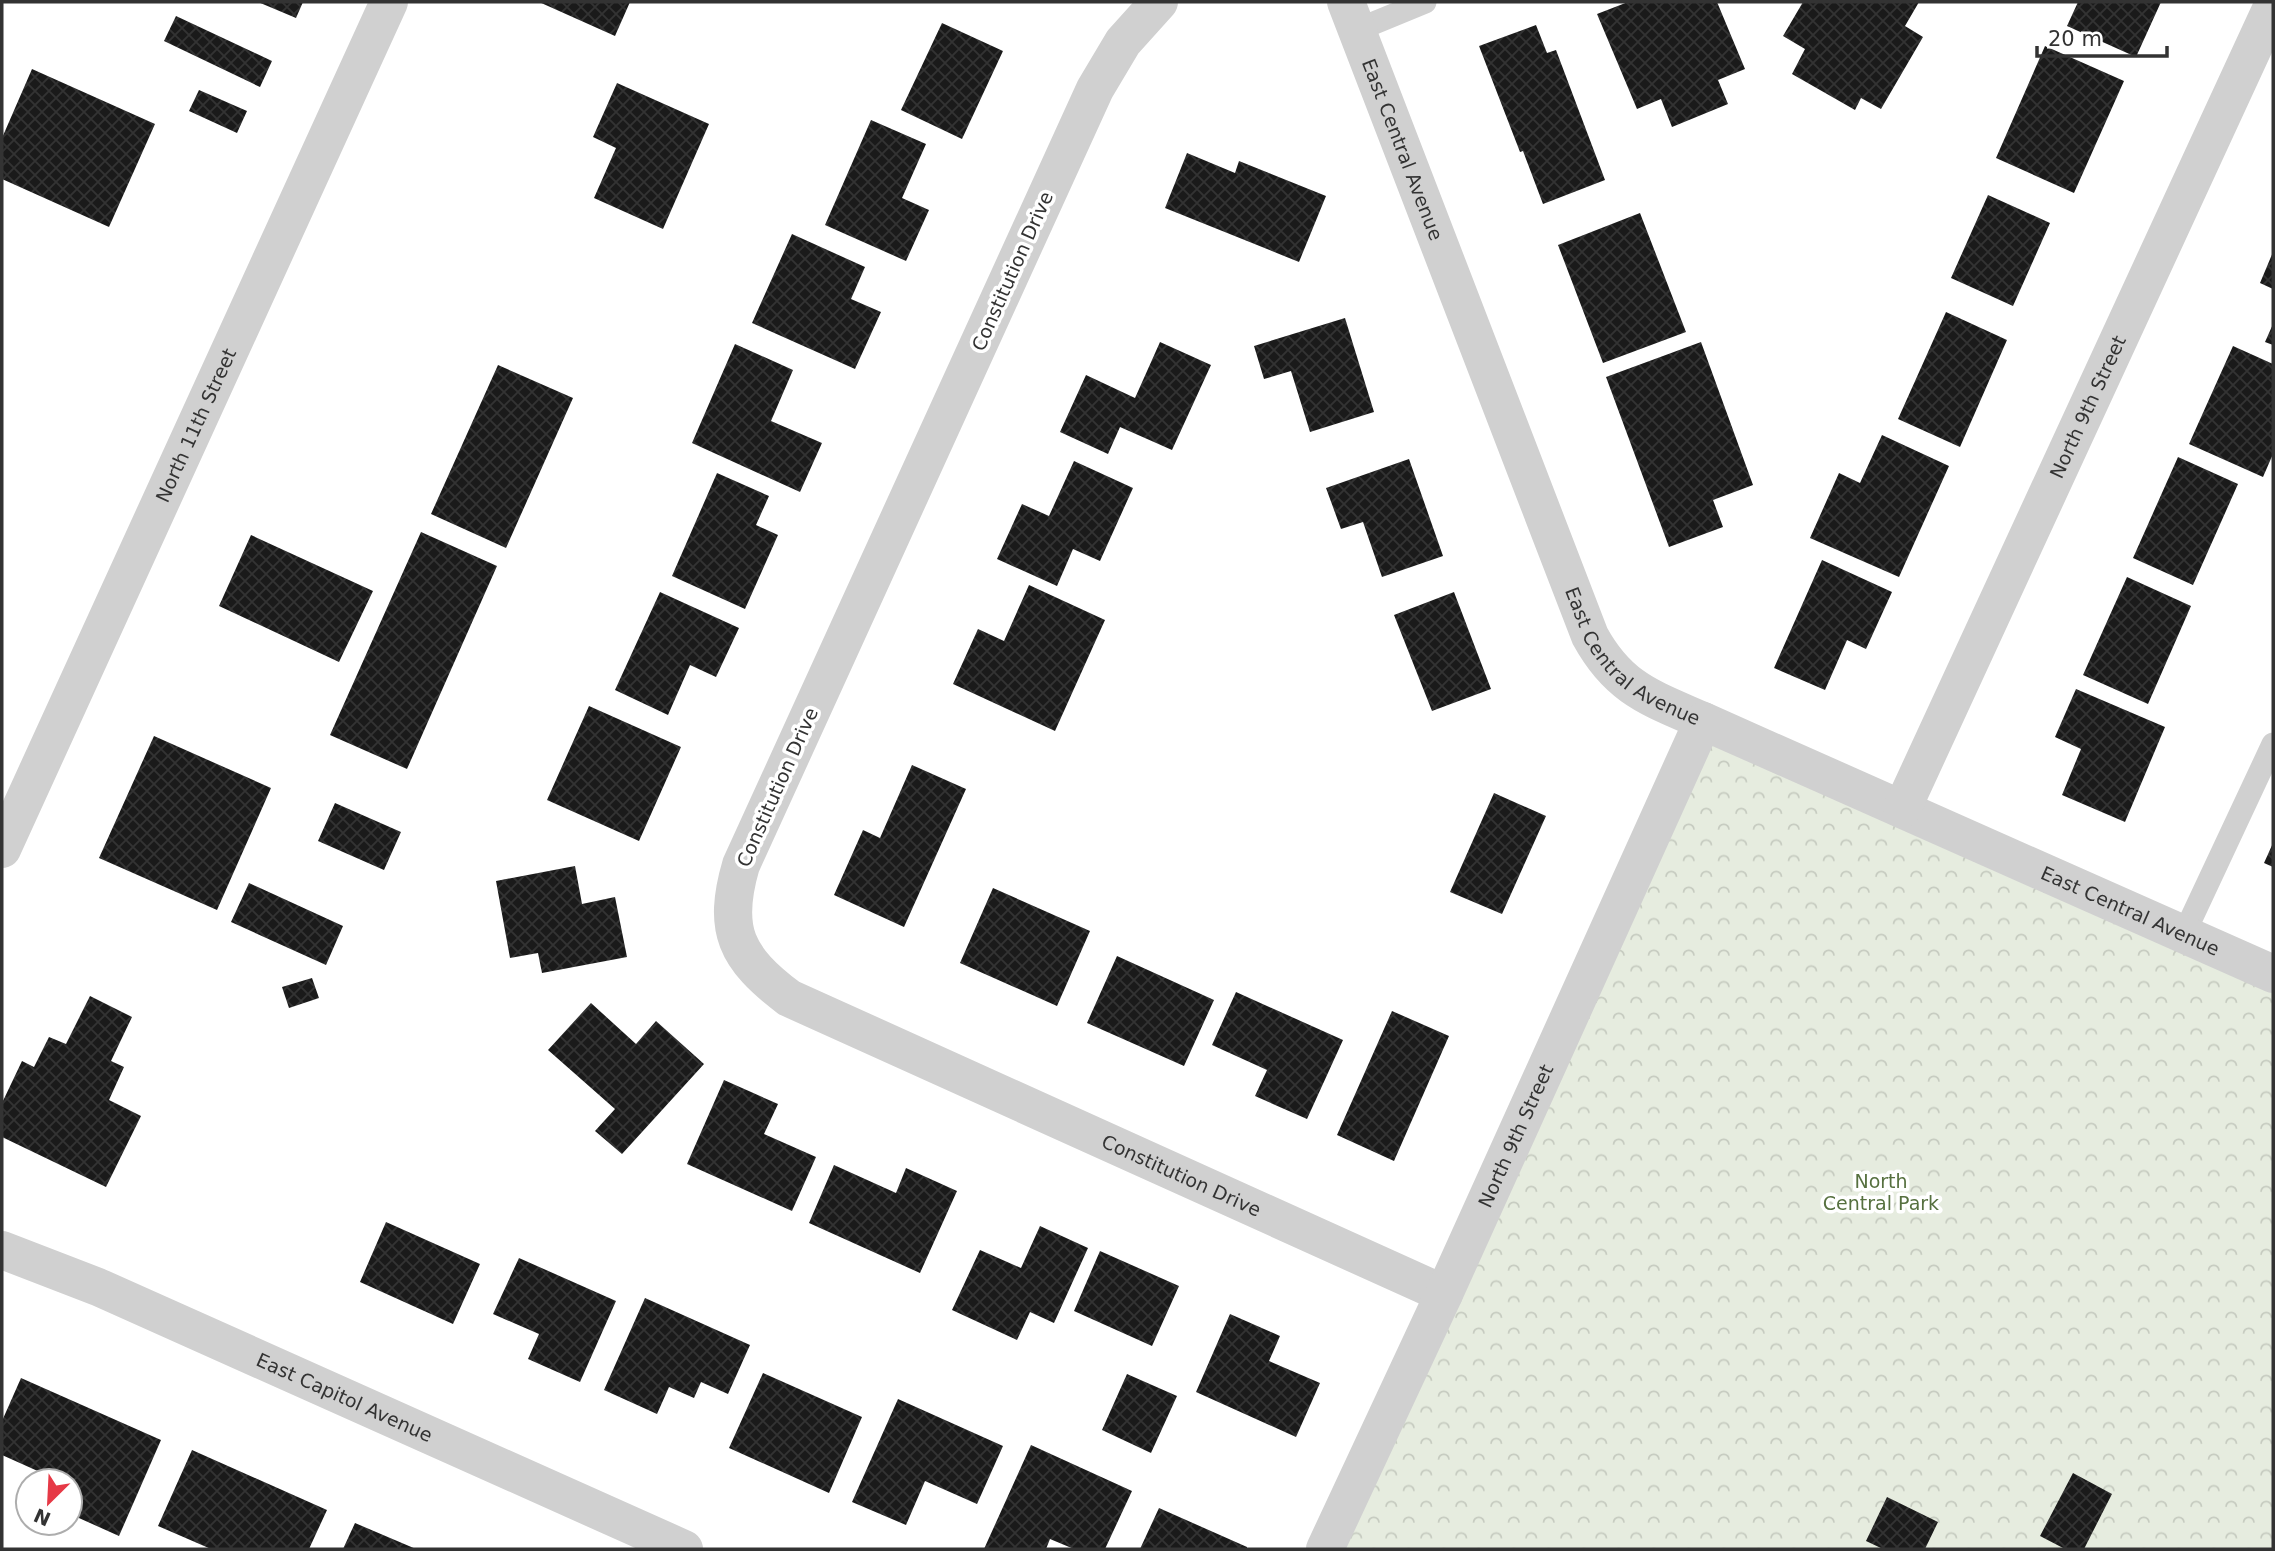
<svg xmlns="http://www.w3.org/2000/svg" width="2275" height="1551" font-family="'DejaVu Sans',sans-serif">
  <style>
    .park { fill: url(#park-crowns) }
    .building { fill: url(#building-cross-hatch) }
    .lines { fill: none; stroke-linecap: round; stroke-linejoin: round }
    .service { stroke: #d0d0d0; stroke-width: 23 }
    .minor { stroke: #d0d0d0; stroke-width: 38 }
    .tertiary { stroke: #d0d0d0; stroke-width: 38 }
    .labels { text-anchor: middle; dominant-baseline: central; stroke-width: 7; stroke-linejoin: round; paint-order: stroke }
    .street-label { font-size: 19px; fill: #333; stroke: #fff }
    .park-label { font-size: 19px; fill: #56703f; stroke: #fff }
  </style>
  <defs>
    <pattern id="park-crowns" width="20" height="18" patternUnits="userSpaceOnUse" patternTransform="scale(1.75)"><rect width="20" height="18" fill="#e6ecdf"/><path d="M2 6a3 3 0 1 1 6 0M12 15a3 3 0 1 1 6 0" fill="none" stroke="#c6cbc0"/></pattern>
    <pattern id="building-cross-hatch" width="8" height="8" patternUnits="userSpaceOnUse" patternTransform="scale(1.75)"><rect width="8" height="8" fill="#1a1a1a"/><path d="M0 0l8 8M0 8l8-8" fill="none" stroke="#333"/></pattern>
  </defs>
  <rect width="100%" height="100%" fill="#fff"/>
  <path class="park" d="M1703 721 2273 976V1549H1324Z"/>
  <path class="building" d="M258 2H303L296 18Z
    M539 2H630L615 36Z
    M1628 2H1717L1745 69 1718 80 1728 104 1672 127 1661 99 1637 109 1597 14Z
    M1803 2H1919L1905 26 1923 37 1881 109 1861 98 1855 110 1792 74 1805 49 1783 36Z
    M2078 2H2161L2136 57 2067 26Z
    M176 16 272 61 260 87 164 41Z
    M942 23 1003 51 962 139 901 110Z
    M1536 25 1547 53 1556 50 1605 180 1543 204 1523 151 1520 152 1479 46Z
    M2045 46 2124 81 2074 193 1996 158Z
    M32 69 155 124 109 227 2 179V138Z
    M617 83 709 124 663 229 594 198 616 148 593 137Z
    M199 90 247 111 237 133 189 111Z
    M871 120 926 144 902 198 929 210 906 261 825 225Z
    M1187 153 1235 173 1239 161 1326 196 1299 262 1165 208Z
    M1988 195 2050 223 2013 306 1951 278Z
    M1640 213 1686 332 1603 363 1558 245Z
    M792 234 865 267 851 299 881 312 855 369 752 323Z
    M2273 252V289L2260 283Z
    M1946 312 2007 340 1960 447 1898 419Z
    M1345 318 1374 412 1310 432 1291 371 1264 379 1254 346Z
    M2273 324V345L2265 342Z
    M1160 342 1211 365 1172 450 1120 427 1108 454 1060 432 1086 375 1135 398Z
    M1701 342 1753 485 1713 500 1723 527 1669 547 1606 377Z
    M735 344 793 370 771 421 822 443 800 492 692 443Z
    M2233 346 2273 364V454L2263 477 2189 444Z
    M498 365 573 398 506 548 431 514Z
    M1882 435 1949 466 1899 577 1810 538 1839 473 1860 483Z
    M2178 457 2238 484 2193 585 2133 558Z
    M1409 459 1443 556 1382 577 1363 522 1341 529 1326 488Z
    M1074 461 1133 488 1100 561 1073 549 1057 586 997 559 1022 504 1049 516Z
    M717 473 769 496 756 525 778 535 745 609 672 576Z
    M421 532 497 566 407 769 330 735Z
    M251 535 373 591 339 662 219 606Z
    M1822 560 1892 592 1866 649 1847 640 1825 690 1774 668Z
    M2127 577 2191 606 2148 704 2083 675Z
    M1029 585 1105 620 1055 731 953 684 978 629 1004 641Z
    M660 592 739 628 716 677 690 665 668 715 615 690Z
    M1454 592 1491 689 1432 711 1394 615Z
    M2076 689 2165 727 2125 822 2062 795 2081 749 2055 737Z
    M589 706 681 747 639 841 547 800Z
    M154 736 271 788 217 910 99 858Z
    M912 765 966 789 904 927 834 895 863 830 880 838Z
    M1494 793 1546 816 1502 914 1450 892Z
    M335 803 401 832 384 870 318 841Z
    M2273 843V867L2264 863Z
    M575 866 582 904 615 897 627 957 542 973 538 953 510 958 496 881Z
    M249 883 343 926 326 965 231 922Z
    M993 888 1090 931 1057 1006 960 963Z
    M1117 956 1214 1000 1184 1066 1087 1023Z
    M312 978 319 998 289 1008 282 987Z
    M1236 992 1343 1040 1307 1119 1255 1096 1267 1070 1212 1045Z
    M90 996 132 1017 111 1061 124 1067 109 1100 141 1116 106 1187 2 1137V1103L22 1061 34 1067 49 1037 66 1044Z
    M591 1003 636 1044 656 1021 704 1064 622 1154 595 1131 615 1109 548 1050Z
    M1392 1011 1449 1036 1394 1161 1337 1135Z
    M724 1080 778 1104 764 1134 816 1157 792 1211 687 1164Z
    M834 1165 896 1193 906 1168 957 1191 920 1273 809 1223Z
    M386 1222 480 1264 453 1324 360 1282Z
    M1040 1226 1088 1248 1054 1323 1030 1312 1017 1340 952 1310 980 1250 1021 1268Z
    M1100 1251 1179 1286 1152 1346 1074 1311Z
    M519 1258 616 1301 580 1382 528 1359 539 1334 493 1314Z
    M645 1298 750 1345 728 1394 701 1382 694 1398 669 1387 657 1414 604 1390Z
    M1230 1314 1280 1336 1269 1361 1320 1383 1296 1437 1196 1392Z
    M763 1373 862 1417 829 1493 729 1448Z
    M1127 1374 1177 1396 1151 1453 1102 1430Z
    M21 1378 161 1440 119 1536 70 1514V1481H49L51 1477 2 1455V1421Z
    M898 1399 1003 1446 977 1504 925 1481 906 1525 852 1502Z
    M1031 1445 1132 1491 1105 1549H1074L1050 1539 1046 1549H984Z
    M192 1450 327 1510 309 1549H211L158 1526Z
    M2073 1473 2112 1494 2084 1549H2065L2040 1536Z
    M1887 1497 1938 1522 1925 1549H1883L1866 1541Z
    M1159 1508 1247 1547V1549H1140Z
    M355 1523 416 1549H343Z"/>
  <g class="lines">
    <path class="service" d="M1357 30 1425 2
      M2184 934 2273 744"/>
    <g class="minor">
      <path id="s1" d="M1159 2 1123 42 1095 89 741 865C722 930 736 958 789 998L1444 1294"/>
      <path id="s2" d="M1346 2 1590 636C1619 689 1651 698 1703 721L2273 974"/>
      <path id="s3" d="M1902 809 2273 5"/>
      <path id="s4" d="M2 849 389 2"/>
      <path id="s5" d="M1325 1549 1444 1294 1703 721"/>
    </g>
    <path class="tertiary" id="s6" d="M2 1250 98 1287 684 1549"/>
  </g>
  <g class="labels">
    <g class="street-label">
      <text stroke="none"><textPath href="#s2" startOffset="158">East Central Avenue</textPath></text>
      <text transform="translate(1012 271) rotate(-66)">Constitution Drive</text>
      <text stroke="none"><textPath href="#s3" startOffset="443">North 9th Street</textPath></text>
      <text stroke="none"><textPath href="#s4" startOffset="466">North 11th Street</textPath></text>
      <text stroke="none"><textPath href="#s2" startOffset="724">East Central Avenue</textPath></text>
      <text transform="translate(777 787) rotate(-66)">Constitution Drive</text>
      <text stroke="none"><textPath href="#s2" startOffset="1292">East Central Avenue</textPath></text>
      <text stroke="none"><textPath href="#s5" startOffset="455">North 9th Street</textPath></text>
      <text stroke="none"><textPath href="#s1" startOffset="1547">Constitution Drive</textPath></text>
      <text stroke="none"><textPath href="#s6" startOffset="373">East Capitol Avenue</textPath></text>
    </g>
    <g class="park-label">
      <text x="1881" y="1181">North<tspan x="1881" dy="22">Central Park</tspan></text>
    </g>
  </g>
  <rect width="2275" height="1551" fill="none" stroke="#333333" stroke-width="7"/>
  <g transform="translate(49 1502) rotate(204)"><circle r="33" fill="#ffffff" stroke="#adadad" stroke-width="2"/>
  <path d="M0-5L12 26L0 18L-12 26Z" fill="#e63946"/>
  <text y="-10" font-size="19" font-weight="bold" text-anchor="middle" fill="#333333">N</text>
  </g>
  <path d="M2037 46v10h130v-10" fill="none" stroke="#333333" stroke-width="3.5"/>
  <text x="2048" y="46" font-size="21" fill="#333333" stroke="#ffffff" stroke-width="5" paint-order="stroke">20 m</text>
</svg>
